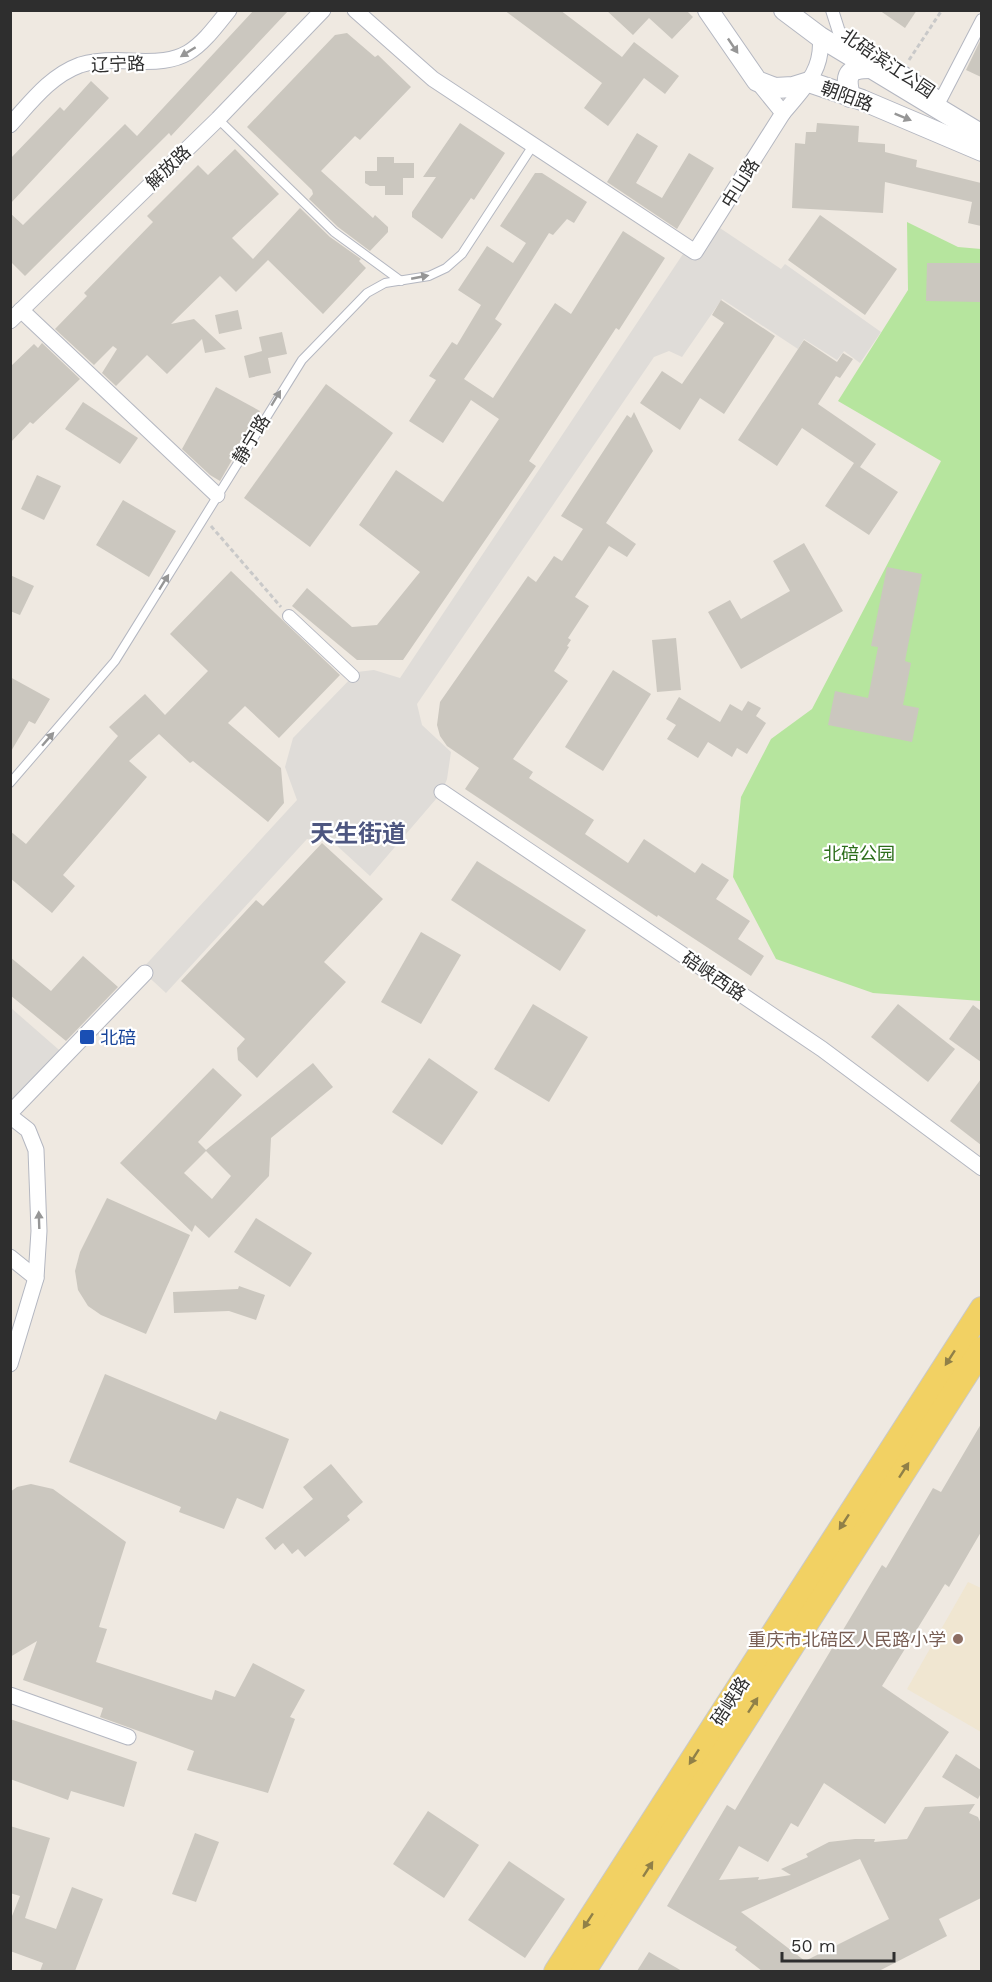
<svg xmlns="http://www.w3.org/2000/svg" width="992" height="1982" font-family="'Work Sans','Noto Sans SC',sans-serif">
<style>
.education{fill:#f0e6d1}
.green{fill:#b6e59e}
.plaza{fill:#dfdcd8}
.building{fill:#cbc7bf;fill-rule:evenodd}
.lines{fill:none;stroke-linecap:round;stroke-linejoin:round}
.service-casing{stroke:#b4b7c1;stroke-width:10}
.pedestrian-casing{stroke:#b4b7c1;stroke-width:14}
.minor-casing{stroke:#b4b7c1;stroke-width:17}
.tertiary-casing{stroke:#b4b7c1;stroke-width:22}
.primary-casing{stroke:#c9c9c9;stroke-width:26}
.path{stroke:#c9c9c9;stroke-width:3;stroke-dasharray:4.5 3;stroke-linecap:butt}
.service{stroke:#fff;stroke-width:8}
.pedestrian{stroke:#fff;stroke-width:12}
.minor{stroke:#fff;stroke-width:15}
.tertiary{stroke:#fff;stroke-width:20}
.primary{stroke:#f2d163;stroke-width:24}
.oneway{fill:#969696}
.oneway2{fill:#908048}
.transit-dot{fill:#1a4fb4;stroke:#fff;stroke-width:2}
.education-dot{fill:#8d6e63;stroke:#fff;stroke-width:2}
.labels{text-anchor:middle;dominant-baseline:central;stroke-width:4.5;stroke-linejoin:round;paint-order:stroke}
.street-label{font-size:18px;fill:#2e2e2e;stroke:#fff}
.park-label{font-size:18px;fill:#2c6e1b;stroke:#fff}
.transit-label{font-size:18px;fill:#164399;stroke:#fff;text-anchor:start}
.education-label{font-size:18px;fill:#785e54;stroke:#fff;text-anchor:end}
.district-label{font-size:24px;font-weight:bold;fill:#4d5680;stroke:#fff}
</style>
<rect width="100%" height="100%" fill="#efe9e1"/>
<path class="education" d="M968,1582l13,6v144l-74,-43z"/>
<path class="green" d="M907,222l51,25 23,2v752l-108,-8 -97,-34 -43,-82 8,-80 30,-58 41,-30 129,-248 -103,-60 70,-111z"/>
<g class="plaza">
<path d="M714,224l67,45 4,-5 96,68 -21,31 -16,-12 -7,9 -33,-21 -6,10 -76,-50 -40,58 -13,-6 -15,6 -237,347 5,21 29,27 -4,27 -5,13 -72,84 -36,-33 -27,-4 -141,154 -25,-23 156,-170 -12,-33 8,-29 64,-66 17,-2 26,8 287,-430z"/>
<path d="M11,1008l55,48 -55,57z"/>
</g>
<g class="building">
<path d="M254,10h35l-118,126 -2,-3 -144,143 -15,-15v-48l13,12 102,-101 12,12z"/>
<path d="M504,10h56l62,47 12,-15 45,34 -14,18 -21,-16 -36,48 -24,-18 18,-25z"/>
<path d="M606,10h80l7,7 -21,22 -23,-21 -16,17z"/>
<path d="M879,10h38l-12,18z"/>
<path d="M347,33l28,24 3,-2 33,32 -51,53 -5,-4 -34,35 52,47 2,-3 13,12v5l-18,19 -32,-24 -29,-28 4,-5 -1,-4 -65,-63 88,-92z"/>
<path d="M981,39v38l-15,-7z"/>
<path d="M91,81l18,17 -99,106v-45l50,-52 4,4z"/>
<path d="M460,123l45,30 -31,47 -3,-2 -29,41 -30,-22v-5l24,-35h-13z"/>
<path d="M817,123l42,3 -1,16 27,2v8l32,8 -1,7 65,16v43l-13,-3 4,-21 -87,-20 -2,31 -91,-5 3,-65 10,1 1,-12h10z"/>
<path d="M637,133l21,13 -22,37 26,15 27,-45 25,15 -37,61 -70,-47z"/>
<path d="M235,149l44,45 -47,44 21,21 47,-51 30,29 31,22 -2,2 7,7 -43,46 -55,-54 -32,32 -16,-16 -49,48 23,-5 32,30 -21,4 -3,-14 -35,35 -20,-19 -31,31 -14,-13 15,-24 -4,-3 -19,19 -39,-36 32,-33 -3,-3 69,-71 -6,-6 51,-51 10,10z"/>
<path d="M377,157h17v6h20v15h-11v17h-18v-9h-15l-5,-3v-12h12z"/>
<path d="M535,173h7l45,29 -13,21 -7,-4 -14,16 -4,-2 -54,86 7,5 -38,55 29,19 62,-95 16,11 52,-83 42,27 -46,72 -3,-2 -87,133 7,5 -133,194h-46l-65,-54 15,-18 45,39 25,-2 43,-53 -61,-47 37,-55 47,32 56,-83 -28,-19 -28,43 -34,-22 27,-41 -7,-4 23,-34 5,3 24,-40 -23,-15 29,-44 26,17 13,-20 -26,-17z"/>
<path d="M820,215l77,54 -32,46 -77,-55z"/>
<path d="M927,263h54v39l-55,-1z"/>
<path d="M721,300l54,36 -51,78 -24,-16 -20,32 -40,-27 22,-32 20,13 42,-61 -12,-8z"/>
<path d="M238,310l4,19 -23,5 -4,-19z"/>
<path d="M282,332l5,22 -19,4 3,15 -22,5 -5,-22 18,-5 -3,-14z"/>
<path d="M804,340l33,22 6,-9 10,6 -13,19 -4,-2 -18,28 58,40 -16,23 38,25 -29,43 -44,-29 29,-43 -52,-35 -25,38 -39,-26z"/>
<path d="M42,343l38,36 -47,45 -3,-2 -20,21v-76l24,-23 4,4z"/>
<path d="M326,384l67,49 -83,114 -66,-49z"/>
<path d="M216,387l44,24 -40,70 -10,-6 -28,-26z"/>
<path d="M83,402l55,36 -18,26 -55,-35z"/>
<path d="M634,412l19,39 -47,72 30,21 -9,13 -18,-11 -34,51 14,9 -21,32 3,2 -4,6 2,1 -15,24 14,10 -55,78 20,13 -4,6 65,42 -9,14 43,29 16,-24 51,34 7,-10 27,17 -13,19 34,22 -12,18 26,17 -13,20 -93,-61 -1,2 -192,-128 14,-21 -32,-22 -7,-10 -3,-11 3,-23 88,-126 8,6 18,-26 8,5 21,-32 -22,-13 66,-101 4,3z"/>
<path d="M37,475l24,11 -17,34 -23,-11z"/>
<path d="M123,500l53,31 -27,46 -53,-32z"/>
<path d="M804,543l39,68 -102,58 -33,-57 22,-12 11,19 49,-28 -17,-30z"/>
<path d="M887,567l35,7 -17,87 6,2 -8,42 16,3 -7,34 -84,-17 7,-34 33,7 10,-51 -7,-1z"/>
<path d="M231,571l109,104 -61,63 -34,-32 -17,17 53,45 3,35 -16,19 -75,-61 -3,2 -31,-29 -30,27 18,16 -84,98 12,11 -23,27 -42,-35v-47l16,13 92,-108 -9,-9 36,-33 20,21 43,-44 -38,-37z"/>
<path d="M10,575l24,11 -14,29 -10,-4z"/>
<path d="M676,638l5,52 -24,2 -5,-52z"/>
<path d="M613,670l38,24 -48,77 -38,-24z"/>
<path d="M10,677l40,22 -15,25 -6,-3 -19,32z"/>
<path d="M679,697l41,25 10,-18 12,7 6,-10 13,7 -5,8 10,7 -19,31 -10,-6 -5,9 -24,-15 -10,16 -31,-19 9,-14 -10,-6z"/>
<path d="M322,843l61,56 -59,63 22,20 -89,96 -19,-18 -1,-12 8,-9 -64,-58 75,-81 7,6z"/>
<path d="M477,861l109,69 -26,41 -109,-71z"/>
<path d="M421,932l40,23 -40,69 -40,-22z"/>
<path d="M83,956l35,31 -52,54 -56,-46v-38l41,34z"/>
<path d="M533,1004l55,33 -39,65 -55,-33z"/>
<path d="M898,1004l57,45 -27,33 -57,-45z"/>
<path d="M973,1005l8,6v51l-32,-23z"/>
<path d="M429,1058l49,34 -36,53 -50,-33z"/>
<path d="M313,1063l20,24 -62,51 -2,38 -60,62 -14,-13 -3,7 -72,-69 93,-95 29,27 -44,47 8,8zM206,1151l25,25 -19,23 -28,-26z"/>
<path d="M981,1079v66l-31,-24z"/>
<path d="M107,1198l83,37 -44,99 -45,-19 -13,-9 -10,-16 -3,-19 5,-19z"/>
<path d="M256,1218l56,35 -22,34 -56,-35z"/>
<path d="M239,1286l26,9 -9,25 -27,-9 -55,2 -1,-21 65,-3z"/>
<path d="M105,1374l111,46 4,-9 69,28 -26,70 -26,-11 -13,31 -45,-17 2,-5 -112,-45z"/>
<path d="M981,1424v108l-32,55 -4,-3 -63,102 67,46 -64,92 -61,-41 -26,44 -7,-4 -23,39 -29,-16 -20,34 40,-3 -1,3 33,-5 -10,-6 27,-12 -2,-3 23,-12 26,-3h20l-1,3 33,-3 18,-32 50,-3 -6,9 9,4 3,7v74l-42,21 8,17 -68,35h-117l-27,-21 2,-3 -70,-41 60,-101 8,5 147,-245 4,3 47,-80 8,4zM860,1859l29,60 -84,42 -64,-49z"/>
<path d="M331,1464l32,38 -16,14 3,4 -45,37 -7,-8 -6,5 -9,-11 -8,7 -10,-12 48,-39 -10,-12z"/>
<path d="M31,1484l22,5 73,53 -27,85 8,2 -11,33 116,38 3,-10 20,7 18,-34 52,27 -15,27 5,2 -27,74 -81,-23 7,-19 -94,-34 3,-9 -80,-28 14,-39 -27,16v-165l7,-5z"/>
<path d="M10,1719l127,43 -13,45 -53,-16 -3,9 -58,-21z"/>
<path d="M956,1754l25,16v23l-3,6 -36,-22z"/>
<path d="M428,1811l51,34 -35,53 -51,-34z"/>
<path d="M10,1826l40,12 -25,80 31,11 16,-42 31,12 -28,72h-35l3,-8 -33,-12v-30l10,-25 -10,-3z"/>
<path d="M195,1833l24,9 -23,60 -24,-8z"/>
<path d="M509,1861l56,38 -40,59 -57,-38z"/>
<path d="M649,1952l33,19h-45z"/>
</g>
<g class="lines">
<g class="service-casing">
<g id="service">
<path d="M218,119l116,113 67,49"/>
<path d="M10,783l105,-122 187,-301 65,-67 18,-10 44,-7 17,-8 16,-14 70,-107"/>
</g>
</g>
<g class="pedestrian-casing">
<g id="pedestrian">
<path d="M832,10l7,22 63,39 39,28 41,-79"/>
<path d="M289,616l64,60"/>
</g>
</g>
<g class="minor-casing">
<g id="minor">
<path d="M355,10l78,69 262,173 88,-139"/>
<path d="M757,81l26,32c20,-24 41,-43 37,-76"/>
<path d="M10,125c21,-23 40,-49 70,-60 16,-5 33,-5 50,-4 56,3 65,-8 99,-51"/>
<path d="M21,310l196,185"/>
<path d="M10,321l208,-202 105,-109"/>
<path d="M442,792l380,257 160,119"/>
<path d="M10,1113l135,-140"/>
<path d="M10,1116l18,14 8,20 3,81 -3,47 -26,86"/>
<path d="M10,1257l26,21"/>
<path d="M10,1695l118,42"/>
</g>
</g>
<g class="tertiary-casing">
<g id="tertiary">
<path d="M708,10l49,71 18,7 18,-1 16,-5 53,18 120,51"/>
<path d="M784,10l36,27 162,98"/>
<path d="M850,97c-5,-22 -3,-29 20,-29"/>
</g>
</g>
<g class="primary-casing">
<g id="primary">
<path d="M556,1972l426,-663"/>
<path d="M583,1972l399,-623"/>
</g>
</g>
<g class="path">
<path d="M909,60l33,-50"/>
<path d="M211,526l70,81"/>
</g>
<use href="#service" class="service"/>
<use href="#pedestrian" class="pedestrian"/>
<use href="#minor" class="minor"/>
<use href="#tertiary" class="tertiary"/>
<use href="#primary" class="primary"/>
</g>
<defs><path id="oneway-solid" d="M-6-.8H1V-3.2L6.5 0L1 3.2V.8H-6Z" transform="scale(1.5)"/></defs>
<g class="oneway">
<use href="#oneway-solid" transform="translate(733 46) rotate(56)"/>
<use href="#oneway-solid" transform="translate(188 52) rotate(148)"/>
<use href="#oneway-solid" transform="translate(903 117) rotate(22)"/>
<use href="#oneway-solid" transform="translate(420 277) rotate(-11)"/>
<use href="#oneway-solid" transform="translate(276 398) rotate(-59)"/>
<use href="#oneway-solid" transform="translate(164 582) rotate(-58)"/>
<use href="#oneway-solid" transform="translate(48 739) rotate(-49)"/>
<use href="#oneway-solid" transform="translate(39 1220) rotate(-92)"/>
</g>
<g class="oneway2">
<use href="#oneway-solid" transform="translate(950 1358) rotate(123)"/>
<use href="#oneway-solid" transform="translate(904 1470) rotate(-57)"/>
<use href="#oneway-solid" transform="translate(844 1522) rotate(123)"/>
<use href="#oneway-solid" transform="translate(753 1705) rotate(-57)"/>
<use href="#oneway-solid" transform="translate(694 1757) rotate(123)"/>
<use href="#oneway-solid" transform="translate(648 1869) rotate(-57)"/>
<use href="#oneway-solid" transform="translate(588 1921) rotate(123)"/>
</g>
<rect class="transit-dot" x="79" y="1029" width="16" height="16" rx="3"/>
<circle class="education-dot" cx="958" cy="1639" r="6"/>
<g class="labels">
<g class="street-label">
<text transform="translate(888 63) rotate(34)">北碚滨江公园</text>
<text transform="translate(118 64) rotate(-2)">辽宁路</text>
<text transform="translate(847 96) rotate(20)">朝阳路</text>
<text transform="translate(168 167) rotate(-44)">解放路</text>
<text transform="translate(740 183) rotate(-58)">中山路</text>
<text transform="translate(251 439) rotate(-59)">静宁路</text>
<text transform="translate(714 976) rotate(34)">碚峡西路</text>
<text transform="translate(730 1701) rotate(-57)">碚峡路</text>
</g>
<g class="park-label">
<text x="859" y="853">北碚公园</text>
</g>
<g class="transit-label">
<text x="100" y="1037">北碚</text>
</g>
<g class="education-label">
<text x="946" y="1639">重庆市北碚区人民路小学</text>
</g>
<g class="district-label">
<text x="358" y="834">天生街道</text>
</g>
</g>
<rect width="992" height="1982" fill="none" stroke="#2e2e2e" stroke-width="24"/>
<path d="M782 1952v9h112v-9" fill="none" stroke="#2e2e2e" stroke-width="3"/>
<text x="791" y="1952" font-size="18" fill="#2e2e2e" stroke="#ffffff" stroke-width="4.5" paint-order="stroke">50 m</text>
</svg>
